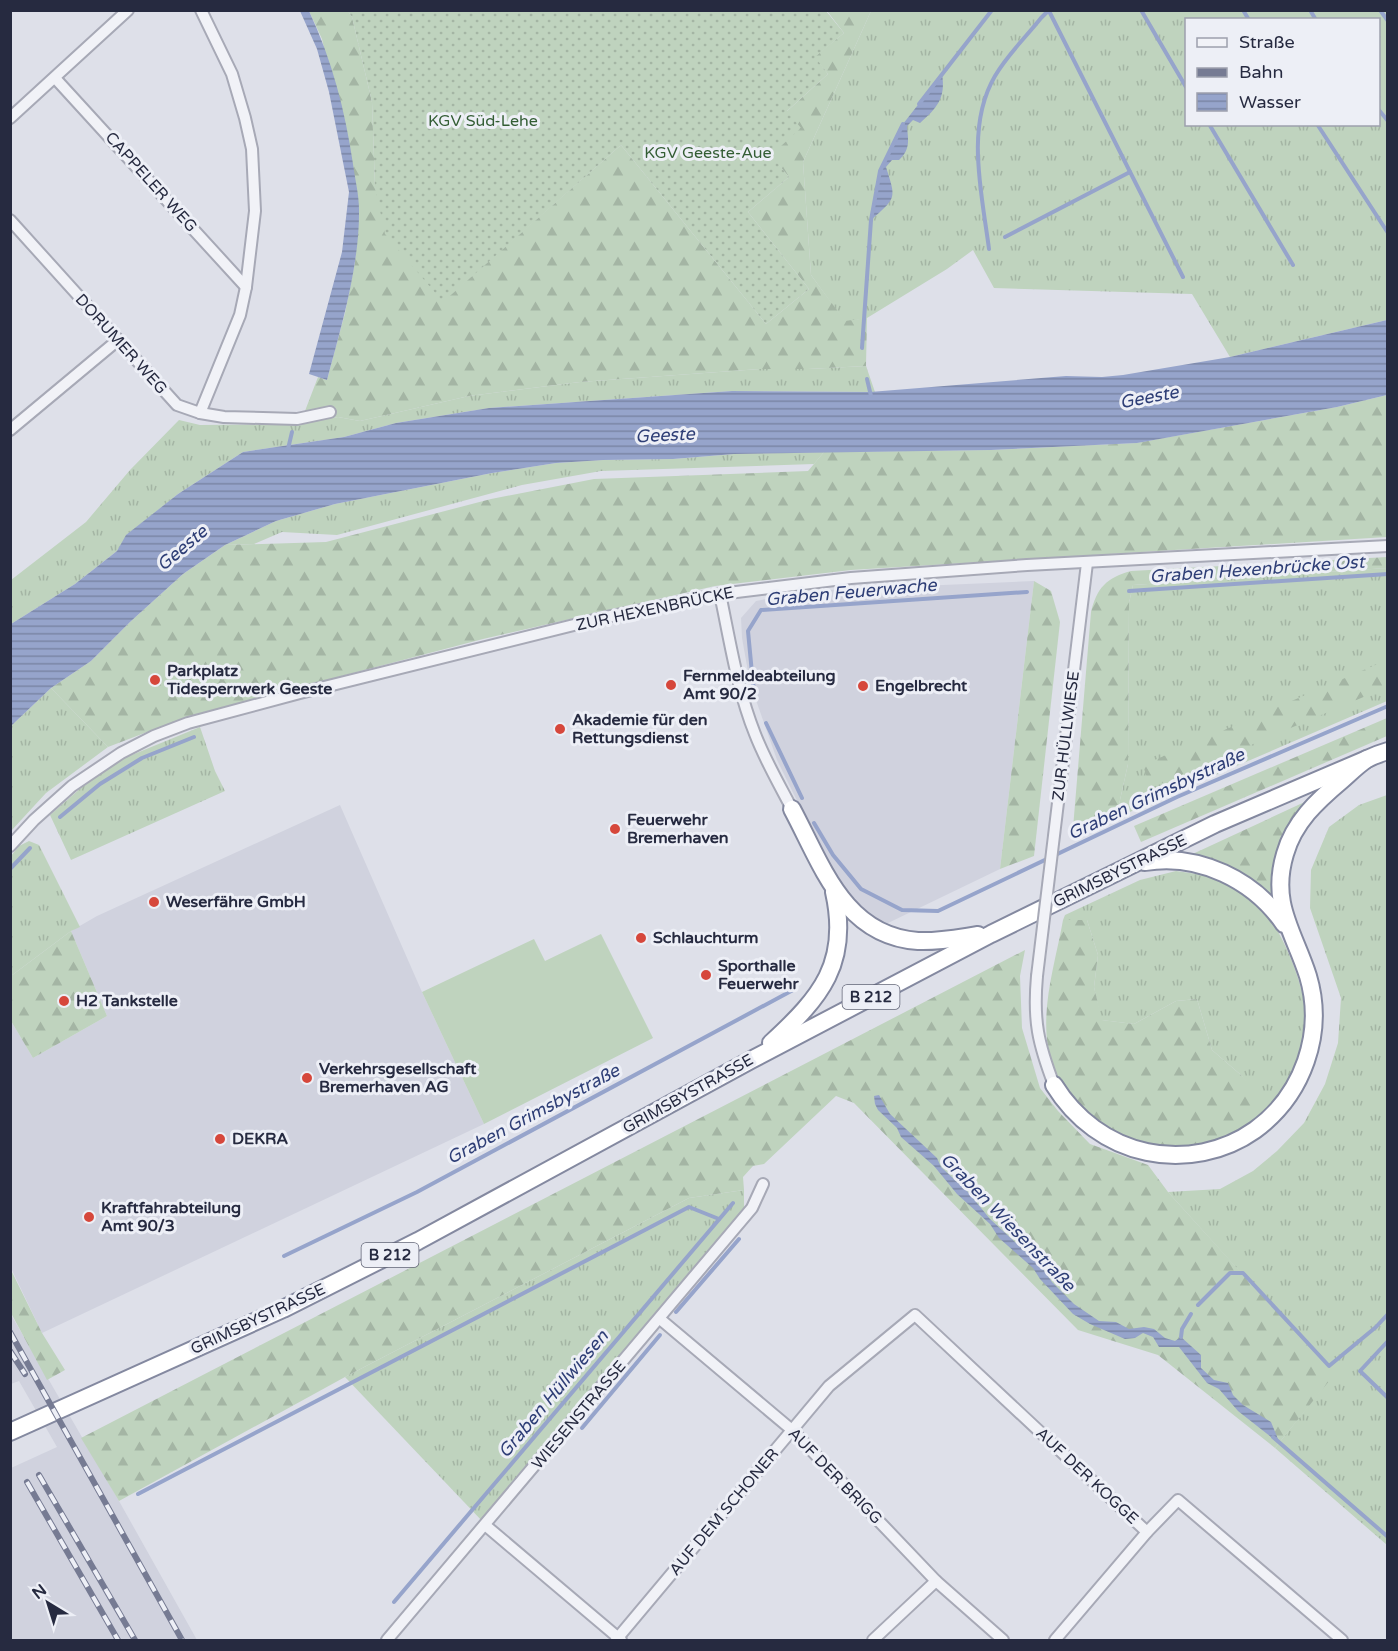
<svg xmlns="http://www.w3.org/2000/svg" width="1398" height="1651" font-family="'Varela Round',sans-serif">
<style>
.built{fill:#d0d2de}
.grass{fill:url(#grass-tufts);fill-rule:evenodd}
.forest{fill:url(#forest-firs)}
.garden{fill:url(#garden-dots)}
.pitch{fill:#bfd3be}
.water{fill:url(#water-rules)}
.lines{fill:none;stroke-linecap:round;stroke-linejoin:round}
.stream{stroke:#96a4cb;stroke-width:4}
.minor-casing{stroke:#a7a9b6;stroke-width:14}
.trunk-casing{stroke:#8489a0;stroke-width:20}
.minor{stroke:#f1f2f7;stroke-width:10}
.trunk{stroke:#fff;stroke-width:16}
.rail-casing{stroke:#767b93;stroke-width:6}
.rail{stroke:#edeff6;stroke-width:4;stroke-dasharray:11;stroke-linecap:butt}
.minor-bridge-casing{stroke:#a7a9b6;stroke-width:14;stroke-linecap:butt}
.minor-bridge{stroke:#f1f2f7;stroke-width:10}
.poi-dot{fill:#d6473b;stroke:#edeff6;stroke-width:2}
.labels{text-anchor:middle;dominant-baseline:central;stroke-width:6;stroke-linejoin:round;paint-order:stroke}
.shield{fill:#edeff6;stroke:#626577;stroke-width:1.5}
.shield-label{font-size:15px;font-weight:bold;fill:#262a40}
.park-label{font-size:16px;fill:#335d34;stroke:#edeff6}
.street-label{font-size:16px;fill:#262a40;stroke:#edeff6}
.poi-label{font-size:16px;font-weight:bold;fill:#262a40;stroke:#edeff6;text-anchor:start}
.water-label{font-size:18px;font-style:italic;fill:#2e3e76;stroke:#edeff6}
</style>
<defs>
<pattern id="grass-tufts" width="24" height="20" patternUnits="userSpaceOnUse" patternTransform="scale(1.5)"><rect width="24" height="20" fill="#bfd3be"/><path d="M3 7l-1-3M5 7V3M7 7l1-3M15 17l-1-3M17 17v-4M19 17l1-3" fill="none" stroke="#a4b5a4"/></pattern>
<pattern id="forest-firs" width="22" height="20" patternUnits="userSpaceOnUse" patternTransform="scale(1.5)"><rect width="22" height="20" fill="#bfd3be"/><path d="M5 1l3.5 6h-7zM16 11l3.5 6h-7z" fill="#a4b5a4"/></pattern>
<pattern id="garden-dots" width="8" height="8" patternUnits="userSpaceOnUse" patternTransform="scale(1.5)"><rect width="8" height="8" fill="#bfd3be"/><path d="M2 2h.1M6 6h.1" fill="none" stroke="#a4b5a4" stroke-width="1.8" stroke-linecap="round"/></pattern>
<pattern id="water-rules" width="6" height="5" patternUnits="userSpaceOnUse" patternTransform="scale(1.5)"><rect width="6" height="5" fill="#96a4cb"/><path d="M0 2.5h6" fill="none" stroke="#7a86a6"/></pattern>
</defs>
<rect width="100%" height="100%" fill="#dee0e9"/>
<g class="built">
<path d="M1034,581l-34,288 -114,55 -33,-20 -24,-38 -52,-106 -27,-77 -8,-45 -1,-20 15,-17 50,-10z"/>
<path d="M340,805l82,187 62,132 -442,209 -31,-65v-247l22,37 74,-42 -36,-85 26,-15z"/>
<path d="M10,1313l109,188 78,139h-186v-172l46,-21 -38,-66 -8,3z"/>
</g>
<g class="grass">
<path d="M871,11h516v309l-157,37 -38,-63 -198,-6 -21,-38 -26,19 -80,49 -22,4 -34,-47 -8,-113zM1186,20h192v104h-192z"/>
<path d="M866,366l9,26 -143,-1 -243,17 -93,15 -52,14 -101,15 -65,42 -51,41 -10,16 -42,33 -64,40v-44l75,-58 44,-52 49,-50 21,5 100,-1 38,-7 22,4 109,-25 111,-14 180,-13h48z"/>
<path d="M824,452l-10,12 -213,7 -79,14 -185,50 -55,-3 -28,12 -29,1 51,-24 59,-17 157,-31 64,-10 47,-3 70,-1 61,-5z"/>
<path d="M1387,568v133l-271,117 12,-54 1,-161 4,-18z"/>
<path d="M51,688l57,59 -62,46 -35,38v-105z"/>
<path d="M200,727l15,44 10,20 -154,69 -21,-45 32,-28 40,-28z"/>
<path d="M1387,795v750l-112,-97 58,-73 -165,-183 52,-3 33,-18 24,-20 27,-28 21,-39 13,-41 3,-45 -31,-90 1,-38 18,-43 30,-22z"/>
<path d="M29,841l10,4 41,82 -9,4 -60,45v-120l8,-10z"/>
<path d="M1176,871c24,3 45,6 66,18 36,21 74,114 63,155 -8,29 -20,43 -37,67l-27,-36 -29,-25 -15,-51 -21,2 -42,23 -33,-4 -7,-33 4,-32 -11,-35h-24l2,-5 75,-35z"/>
<path d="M744,1190v19l-261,313 -138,-145 344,-179z"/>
</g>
<g class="forest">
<path d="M309,11h39l4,6 20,85 3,85 68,114 178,-156 145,179 43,-35 -61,-77 41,-35 -19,-22 16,-43 42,-38 -14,-17 30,-24 -17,-22h44l-68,151 8,113 34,46 22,-3 -1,48 -58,3h-48l-180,13 -111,14 -109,25 -22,-4 -38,7 18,-47 9,3 18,-67 10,-51 4,-53 -37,-170z"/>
<path d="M1387,395v142l-536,33 -136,16 -232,53 -294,77 -81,31 -57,-59 40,-27 39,-39 53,-48 42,-29 101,-3 165,-43 103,-20 214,-8 16,-19 167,-2 145,-7 201,-36z"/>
<path d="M1387,557v11l-254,17 -4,18 -1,161 -12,54 -44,22 19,-228c6,-24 15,-34 40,-41z"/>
<path d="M1034,581l17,10 9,31 -26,234 -34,13z"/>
<path d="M1387,660v27l-237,101 -7,-23z"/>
<path d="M1387,718v18l-246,106 -7,-16z"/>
<path d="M1309,800c-29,32 -41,60 -33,104l-92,-46z"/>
<path d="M1063,920h24l11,35 -4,32 8,33 32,4 42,-23 21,-2 15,51 29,25 20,22 7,14c-74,67 -201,40 -220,-64 -7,-42 8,-87 15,-127z"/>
<path d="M71,931l36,85 -74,42 -22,-37v-45z"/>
<path d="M1025,950l-5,26 2,52 18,60 18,23 32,33 58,21 20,27 166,183 -59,73 -117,-93 -80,-25 -224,-227 -18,-7 -72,68 -11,2 -10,11 1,13 -55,8 -344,179 -226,124 -38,-63z"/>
<path d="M10,1268l32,65 23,37 -18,10 -36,-67z"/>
</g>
<path class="garden" d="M348,11h478l18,22 -29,24 13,17 -41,37 14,17 -30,27 18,22 -41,35 61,77 -43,35 -145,-179 -178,157 -58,-68 -10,-47 -3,-85 -20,-85z"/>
<path class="pitch" d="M601,934l52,104 -169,86 -62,-132 112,-53 11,22z"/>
<g class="water">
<path d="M300,11h9c23,49 36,99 44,153 2,15 6,31 6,45 1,55 -18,119 -32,171l-18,-6 33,-122 7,-60 -20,-100 -12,-43z"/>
<path d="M942,74c4,24 -5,34 -22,49l-7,-3 -6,6c1,14 4,23 -8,34h-7l-6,7c10,32 11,30 -15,53l9,-49 23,-47z"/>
<path d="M1387,320v75l-50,12 -200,36 -146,7 -257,4 -61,5 -70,1 -47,3 -64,10 -157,31 -59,17 -51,24 -42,29 -53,48 -39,39 -40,27 -40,38v-102l64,-40 42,-33 9,-16 52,-41 65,-42 101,-15 52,-14 93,-15 243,-17 138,1 196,-16 36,1 21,-2 107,-18z"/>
<path d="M879,1095l11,19 47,44 4,9 27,25 22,27 51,47 11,16 22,22 25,17 17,1 13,7 15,-2 10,2 11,9 10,3 6,-4 20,18v13l13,12 14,3 5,12 10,10 28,17 7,17 -2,2 -38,-30 -19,-22 -12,-6 -28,-36h-20l-6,-10 -10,-4 -8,5 -10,1 -35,-15 -17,-10 -33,-35 -7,-11 -34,-30 -9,-14 -33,-30 -23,-28 -33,-29 -4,-9 -19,-18 -3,-6 -1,-8z"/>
</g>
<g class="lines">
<g class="stream">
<path d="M1141,10l45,77"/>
<path d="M1243,10l6,10"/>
<path d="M1310,10l6,10"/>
<path d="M1380,10l8,11"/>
<path d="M1049,11l134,266"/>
<path d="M919,104l73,-94"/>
<path d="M1378,109l10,12"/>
<path d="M1209,124l84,141"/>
<path d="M1317,124l71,109"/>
<path d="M1005,237l125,-65"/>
<path d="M989,249c-7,-55 -24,-122 6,-173 12,-21 31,-39 46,-58l8,-8"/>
<path d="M862,348l9,-128 9,-49 23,-47"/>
<path d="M867,379l4,17"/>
<path d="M288,449l4,-17"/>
<path d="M1129,591l259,-17"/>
<path d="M756,693l-3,-9 -5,-53 13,-21 266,-18"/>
<path d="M766,723l36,75"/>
<path d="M60,817l40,-33 42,-26 52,-21"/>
<path d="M814,823l19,32 28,34 41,21 36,1 239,-114 211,-91"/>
<path d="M10,869l20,-21"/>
<path d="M284,1256l133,-64 376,-202"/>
<path d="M1198,1305l32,-32h13l86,93 47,-39 12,-13"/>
<path d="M676,1312l63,-73"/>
<path d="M1181,1337l1,-8 9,-15"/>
<path d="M1388,1341l-28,30 28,27"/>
<path d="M582,1428l78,-93"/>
<path d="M1273,1437l115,100"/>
<path d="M138,1494l551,-287 30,12"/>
<path d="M394,1602l339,-399"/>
</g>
<g class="minor-casing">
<g id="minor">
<path d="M55,78l191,209"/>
<path d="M10,118l118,-108"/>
<path d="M10,220l167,185 23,8 24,4 73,2 33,-7"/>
<path d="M200,413l40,-98 6,-28 9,-76 -3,-62 -7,-31 -13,-44 -31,-64"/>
<path d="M10,430l108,-90"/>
<path d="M720,594c10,47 17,95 35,140 10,26 24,50 37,75"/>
<path d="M1060,786l27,-223"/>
<path d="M10,846l24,-26 38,-34 49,-33 33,-17 34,-13 112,-30 306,-76 114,-23 131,-16 176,-13 361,-19"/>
<path d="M1037,976c-4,45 1,67 17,109"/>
<path d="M660,1319l132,111 144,151 67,59"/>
<path d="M485,1525l136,115"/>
<path d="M387,1640l365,-432 11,-24"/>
<path d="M616,1640l213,-254 86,-71 232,217 31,-32 164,140"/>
<path d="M873,1640l63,-59"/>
<path d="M1055,1640l92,-108"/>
</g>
</g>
<g class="trunk-casing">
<g id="trunk">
<path d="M792,809c30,56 52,127 126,132 20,1 40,-3 60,-6"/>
<path d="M1145,862c54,-9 109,18 139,62"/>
<path d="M771,1043c50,-46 79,-80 63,-151"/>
<path d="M1054,1085c21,34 54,59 93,67 37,8 77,0 108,-22 48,-35 70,-97 53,-154 -14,-44 -38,-72 -23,-122 9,-32 32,-53 57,-74 8,-7 16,-15 25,-21 6,-3 14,-6 21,-8"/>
<path d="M10,1432l273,-123 135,-68 333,-181 240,-126 224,-110 152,-65"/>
</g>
</g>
<use href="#minor" class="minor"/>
<use href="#trunk" class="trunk"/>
<g class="rail-casing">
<g id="rail">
<path d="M10,1332l172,308"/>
<path d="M10,1351l15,23"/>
<path d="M39,1475l96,165"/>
<path d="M27,1482l91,158"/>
</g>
</g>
<use href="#rail" class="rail"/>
<g class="minor-bridge-casing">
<path id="minor-bridge" d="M1037,976l23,-190"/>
</g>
<use href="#minor-bridge" class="minor-bridge"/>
</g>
<g class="poi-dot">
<circle cx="155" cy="680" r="6"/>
<circle cx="671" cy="685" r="6"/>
<circle cx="863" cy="686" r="6"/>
<circle cx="560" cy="729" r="6"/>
<circle cx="615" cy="829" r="6"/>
<circle cx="154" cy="902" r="6"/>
<circle cx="641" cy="938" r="6"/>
<circle cx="706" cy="975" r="6"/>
<circle cx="64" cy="1001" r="6"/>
<circle cx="307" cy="1078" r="6"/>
<circle cx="220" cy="1139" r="6"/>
<circle cx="89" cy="1217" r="6"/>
</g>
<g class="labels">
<g class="shield">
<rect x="842.5" y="985" width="57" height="24" rx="4.5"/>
<rect x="361.5" y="1243" width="57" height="24" rx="4.5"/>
</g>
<g class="shield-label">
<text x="871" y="997">B 212</text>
<text x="390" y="1255">B 212</text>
</g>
<g class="park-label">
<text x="483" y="121">KGV Süd-Lehe</text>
<text x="708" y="153">KGV Geeste-Aue</text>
</g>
<g class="street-label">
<text transform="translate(151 182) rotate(48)">CAPPELER WEG</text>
<text transform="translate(121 344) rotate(48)">DORUMER WEG</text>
<text transform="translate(655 609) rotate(-12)">ZUR HEXENBRÜCKE</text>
<text transform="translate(1066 736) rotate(-83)">ZUR HÜLLWIESE</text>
<text transform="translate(1120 871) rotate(-26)">GRIMSBYSTRASSE</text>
<text transform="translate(688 1094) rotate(-29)">GRIMSBYSTRASSE</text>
<text transform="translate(258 1319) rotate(-25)">GRIMSBYSTRASSE</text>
<text transform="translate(579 1415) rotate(-50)">WIESENSTRASSE</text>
<text transform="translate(835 1476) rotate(46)">AUF DER BRIGG</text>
<text transform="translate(1087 1476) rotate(43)">AUF DER KOGGE</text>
<text transform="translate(724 1512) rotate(-50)">AUF DEM SCHONER</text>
</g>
<g class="poi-label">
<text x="167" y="671">Parkplatz<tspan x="167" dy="18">Tidesperrwerk Geeste</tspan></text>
<text x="683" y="676">Fernmeldeabteilung<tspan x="683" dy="18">Amt 90/2</tspan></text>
<text x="875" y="686">Engelbrecht</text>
<text x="572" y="720">Akademie für den<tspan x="572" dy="18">Rettungsdienst</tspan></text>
<text x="627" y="820">Feuerwehr<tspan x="627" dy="18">Bremerhaven</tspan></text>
<text x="166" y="902">Weserfähre GmbH</text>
<text x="653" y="938">Schlauchturm</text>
<text x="718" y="966">Sporthalle<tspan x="718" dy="18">Feuerwehr</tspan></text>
<text x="76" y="1001">H2 Tankstelle</text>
<text x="319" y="1069">Verkehrsgesellschaft<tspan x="319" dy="18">Bremerhaven AG</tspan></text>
<text x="232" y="1139">DEKRA</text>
<text x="101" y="1208">Kraftfahrabteilung<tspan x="101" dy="18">Amt 90/3</tspan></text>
</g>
<g class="water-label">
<text transform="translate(1149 397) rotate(-11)">Geeste</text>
<text transform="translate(665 435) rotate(-3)">Geeste</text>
<text transform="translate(182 548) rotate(-40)">Geeste</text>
<text transform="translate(1257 569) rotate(-4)">Graben Hexenbrücke Ost</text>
<text transform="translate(851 592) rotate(-5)">Graben Feuerwache</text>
<text transform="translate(1156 794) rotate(-25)">Graben Grimsbystraße</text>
<text transform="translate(533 1114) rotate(-28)">Graben Grimsbystraße</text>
<text transform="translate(1008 1222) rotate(46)">Graben Wiesenstraße</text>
<text transform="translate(553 1394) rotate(-50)">Graben Hüllwiesen</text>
</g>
</g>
<rect width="1398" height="1651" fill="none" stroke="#262a40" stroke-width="24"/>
<rect x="1185" y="18" width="195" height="108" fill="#edeff6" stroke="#9da0ad" stroke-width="1.5"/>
<rect x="1197" y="38" width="30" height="9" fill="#f1f2f7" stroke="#9da0ad" stroke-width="1.5"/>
<text x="1239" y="48" font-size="18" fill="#262a40">Straße</text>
<rect x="1197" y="68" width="30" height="9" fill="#767b93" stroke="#9da0ad" stroke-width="1.5"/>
<text x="1239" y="78" font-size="18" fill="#262a40">Bahn</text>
<rect x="1197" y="93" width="30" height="18" fill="url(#water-rules)" stroke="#9da0ad" stroke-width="1.5"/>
<text x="1239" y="108" font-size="18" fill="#262a40">Wasser</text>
<g transform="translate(48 1603) rotate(322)" stroke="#edeff6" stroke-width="4.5" paint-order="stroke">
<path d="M0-4.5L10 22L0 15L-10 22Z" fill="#262a40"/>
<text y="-9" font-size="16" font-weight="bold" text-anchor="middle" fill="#262a40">N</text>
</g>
</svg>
